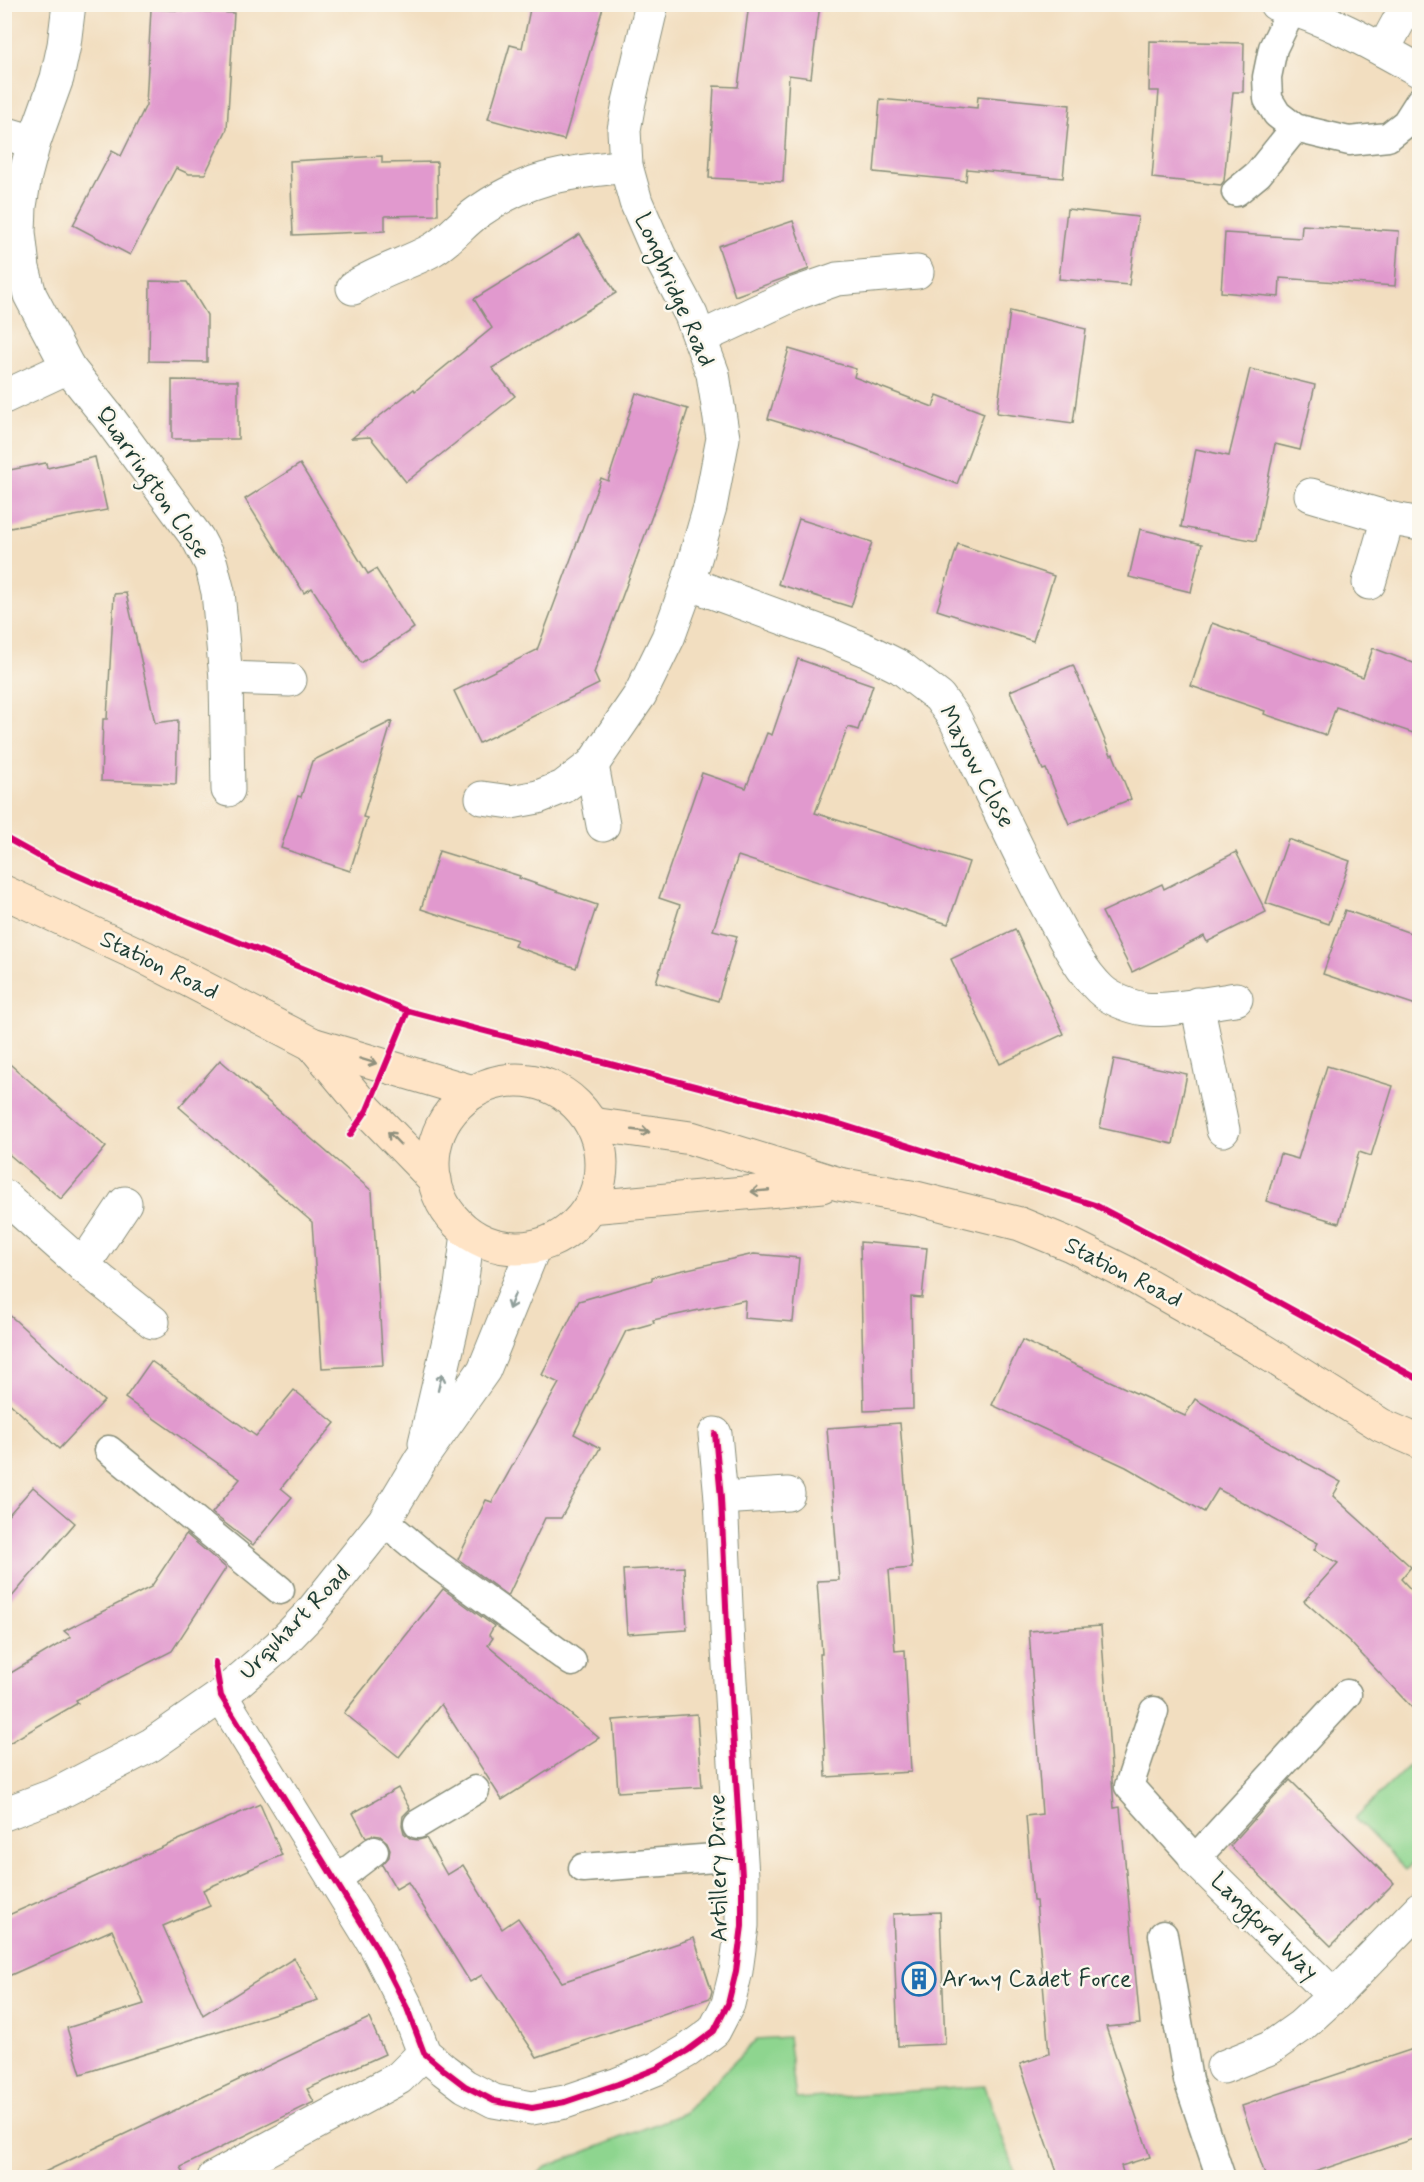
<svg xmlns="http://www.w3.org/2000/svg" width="1424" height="2182" font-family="Mynerve,sans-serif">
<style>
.green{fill:#8ed58f;stroke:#568962;stroke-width:1.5}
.building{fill:#e199ce}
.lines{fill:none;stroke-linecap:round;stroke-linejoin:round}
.lane-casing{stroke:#888e7a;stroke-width:31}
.street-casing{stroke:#888e7a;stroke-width:35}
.secondary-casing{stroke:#888e7a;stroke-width:35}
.lane{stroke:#fff;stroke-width:28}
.street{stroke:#fff;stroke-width:33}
.secondary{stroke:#ffe4c6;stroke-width:33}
.cycleway-casing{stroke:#fbf7ec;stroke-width:10}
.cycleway{stroke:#d6006c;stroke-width:6}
.oneway{stroke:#8f907d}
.oneway2{stroke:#8f9e9a}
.labels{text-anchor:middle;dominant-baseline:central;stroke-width:5;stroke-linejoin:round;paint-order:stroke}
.street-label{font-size:24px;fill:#1f3d34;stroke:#fbf7ec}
.poi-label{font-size:24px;fill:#1f3d34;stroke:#fbf7ec;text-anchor:start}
</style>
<rect width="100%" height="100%" fill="#fbf7ec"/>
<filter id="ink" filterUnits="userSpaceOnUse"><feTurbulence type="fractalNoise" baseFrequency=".0167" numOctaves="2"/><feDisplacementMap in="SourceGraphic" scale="12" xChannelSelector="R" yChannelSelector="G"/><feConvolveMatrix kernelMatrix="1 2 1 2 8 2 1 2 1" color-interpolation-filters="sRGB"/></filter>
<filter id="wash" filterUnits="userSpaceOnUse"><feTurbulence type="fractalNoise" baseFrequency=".008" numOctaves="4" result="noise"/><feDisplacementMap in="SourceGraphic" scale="24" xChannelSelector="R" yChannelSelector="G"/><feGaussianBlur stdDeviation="1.35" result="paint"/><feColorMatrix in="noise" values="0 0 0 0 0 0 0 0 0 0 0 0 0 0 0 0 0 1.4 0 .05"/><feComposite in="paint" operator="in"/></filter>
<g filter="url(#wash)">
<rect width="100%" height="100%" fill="#f2dec0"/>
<g class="green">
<path d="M1419,1756v101l-13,13 -51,-52z"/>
<path d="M788,2037l8,62 189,-13 31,91h-482l12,-10 138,-54 73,-74z"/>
</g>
<g id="blocks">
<g class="building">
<path d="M531,4h73l-40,136 -76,-21 22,-74 12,3z"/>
<path d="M749,4h71l-9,74 -22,-3 -6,107 -74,-4 5,-92 24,1z"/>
<path d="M151,9l83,4 -7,116 -22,45h-16l-13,-6 -46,87 -57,-30 39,-74 9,5 25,-51z"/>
<path d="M1150,41l94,2 -1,49h-10l-9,89 -3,4 -69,-7 7,-87h-10z"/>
<path d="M978,96l92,9 -7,73 -96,-9 -1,12 -92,-9 6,-73 97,9z"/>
<path d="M382,156v7l55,-1 1,53 -53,1v15l-92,4 -3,-74z"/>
<path d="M1067,209l71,8 -9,68 -70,-6z"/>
<path d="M793,221l16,48 -74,27 -17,-50z"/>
<path d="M1302,225l97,6 -4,55 -115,-8 -1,19 -58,-5 4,-59 76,5z"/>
<path d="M580,234l36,59 -124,75 23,28 -109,86 -36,-45 -18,1 62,-49 1,2 77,-63 -18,-29z"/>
<path d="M150,281l37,1 20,33v47l-58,-1z"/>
<path d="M1010,311l76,18 -13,94 -76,-10z"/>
<path d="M789,349l67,20 -2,8 79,30 4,-12 47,18 -27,71 -103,-39 -86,-26z"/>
<path d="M1250,369l65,16 -15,65 -25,-6 -19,97 -75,-14 15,-78 33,7z"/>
<path d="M172,380l66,1v58h-66z"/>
<path d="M636,393l52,16 -25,77 -69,187 5,11 -120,59 -25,-52 83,-41 64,-172 7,3z"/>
<path d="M95,457l12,53 -103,19v-58l42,-8 1,5z"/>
<path d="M300,464l68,110 8,-5 38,59 -53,35 -49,-75 -8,5 -59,-94z"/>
<path d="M799,519l73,23 -21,65 -73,-23z"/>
<path d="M1140,529l62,15 -11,48 -62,-15z"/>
<path d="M958,544l96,32 -21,65 -96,-31z"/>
<path d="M126,593l29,130 23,-3 -2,64 -75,-3 2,-62h4l7,-125z"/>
<path d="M1212,623l151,54 10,-29 46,17v70l-83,-28 -10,28 -62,-21 1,-3 -74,-25z"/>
<path d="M798,659l75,26 -15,45 -10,-3 -33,86 154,49 -21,62 -210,-68 -25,74 24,6 -19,65 -62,-19 24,-77 -21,-7 43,-125 44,15 21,-55 5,2z"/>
<path d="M1073,665l38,90 2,-1 18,45 -62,25 -23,-55 -3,1 -33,-79z"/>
<path d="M392,721l-29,96 4,1 -17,53 -69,-23 17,-52 3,1 11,-36z"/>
<path d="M1288,839l62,22 -21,63 -63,-21z"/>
<path d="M439,851l81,25 -1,2 78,27 -21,63 -62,-22 3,-6 -96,-31z"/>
<path d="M1236,852l30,60 -59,30 -3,-6 -72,36 -30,-60 60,-28 2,5z"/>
<path d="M1345,910l74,26v70l-96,-32z"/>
<path d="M1015,929l49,105 -64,30 -49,-105z"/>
<path d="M4,1059l102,88 -45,52 -57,-49z"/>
<path d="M1114,1059l73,15 -14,70 -73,-16z"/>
<path d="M220,1060l152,131 11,174 -61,3 -10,-146 -133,-115z"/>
<path d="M1327,1066l66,20 -22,70 -12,-4 -20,71 -73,-22 14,-47 18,5z"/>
<path d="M860,1242l67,6 -5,50 -11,-1 2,112 -49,2z"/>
<path d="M754,1254l45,4 -6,64 -49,-4 1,-18 -92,20 1,3 -28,8 -52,103 26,14 -39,70h-16l-37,78 -50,-37 28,-59 6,2 67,-119 -17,-8 37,-74 73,-21v-3z"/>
<path d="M4,1310l100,91 -45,48 -55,-51z"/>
<path d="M1022,1340l163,76 10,-17 73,43 73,40 -8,14 78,71 -10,12 18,19v117l-70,-74 -45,-40 34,-38 -24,-13 4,-7 -100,-54 -14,23 -78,-45 -134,-62z"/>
<path d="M151,1361l105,75 38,-46 41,33 -54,65 11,9 -39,48 -41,-32 28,-34 -115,-81z"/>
<path d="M900,1423l12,145 -23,2 6,81 10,-1 6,122 -85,5 -6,-123h2l-5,-73 22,-1 -12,-152z"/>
<path d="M33,1487l42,36 -71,83v-86z"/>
<path d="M186,1534l40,34 -54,83 -96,49 2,3 -74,43v-69l67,-40 -7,-6 87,-44z"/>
<path d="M684,1567l3,63 -60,4 -4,-64z"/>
<path d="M443,1589l51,37 -5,9 4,3 -5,7 111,93 -97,62 -61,-96 -42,53 -55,-44z"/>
<path d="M1101,1626l13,182 6,-1 20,217 -34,3 44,130 -29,9 4,12h-66l-39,-114 29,-10 -13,-153h-3l-7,-85 16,-2 -13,-183z"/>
<path d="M697,1714l5,73 -84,5 -5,-72z"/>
<path d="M1290,1780l104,103 -63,63 -101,-100z"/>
<path d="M398,1788l12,21 -7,7 -1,9 2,8 7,6 7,1 8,-2 21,37 16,-10 39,64 16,-11 44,64 132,-44 18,53 -2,7 -173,59 -55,-82 -12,7 -62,-100 -12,7 -14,-24 7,-8 1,-8 -3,-7 -7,-6 -8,-1 -6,2 -13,-24z"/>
<path d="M260,1804l22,51 -79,35 7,16 -47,20 40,89 91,-57 24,42 -237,74 -14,-46 77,-24 -32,-74 -108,48v-61z"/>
<path d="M940,1912l5,132 -47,2 -5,-132z"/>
<path d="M369,2018l16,36 -78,35 7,13 -133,65 5,11h-154z"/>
<path d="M1419,2047v90l-122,41h-31l-24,-72z"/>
</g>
</g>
</g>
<g filter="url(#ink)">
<use href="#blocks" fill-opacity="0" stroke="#888e7a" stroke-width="1.5"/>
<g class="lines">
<g class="lane-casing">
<g id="lane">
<path d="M1292,9l-19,39 -6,29 1,22 9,15 18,14 54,13 39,-4 18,-14 14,-22"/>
<path d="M1236,192l22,-18 37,-46"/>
<path d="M109,1450l171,140"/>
<path d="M384,1521l44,37 144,104"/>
<path d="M1154,1711l-25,75 66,73 152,-165"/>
<path d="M418,1824l57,-34"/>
<path d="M583,1868l158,-12"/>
<path d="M336,1880l38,-29"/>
<path d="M1163,1935l25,145 33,98"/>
</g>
</g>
<g class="street-casing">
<g id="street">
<path d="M69,4l-5,41 -7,33 -23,64 -9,34 -5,30 -1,26 4,36 7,27 38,72 40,50 90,122 13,25 7,28 8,86 2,112"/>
<path d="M1276,4c51,14 98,41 144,67"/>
<path d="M1383,50l25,-46"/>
<path d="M4,133l30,9"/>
<path d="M353,288c25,-17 54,-24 79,-38 18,-10 30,-27 46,-38 51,-36 88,-39 148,-46"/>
<path d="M700,338l97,-45 40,-14 80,-7"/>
<path d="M4,397l64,-30"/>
<path d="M1311,495l77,23 32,6"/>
<path d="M688,583l144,53 36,15 32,16 39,30 16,22c32,64 61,130 95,193 15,27 28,55 50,77 10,10 31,18 45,20 22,3 67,-7 91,-10"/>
<path d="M1369,583l19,-65"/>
<path d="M226,678l64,2"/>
<path d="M592,765l11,60"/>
<path d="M482,798l29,4 27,-5 25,-10 29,-22 48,-70 28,-57 20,-55 22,-76 13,-69 -10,-64 -22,-59 -32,-60 -23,-53 -10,-36 -2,-36 5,-28 23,-98"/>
<path d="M1197,1004l26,126"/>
<path d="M4,1196l79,70 70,56"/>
<path d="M83,1266l42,-63"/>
<path d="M425,1443l35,-150 8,-59"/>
<path d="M721,1498l67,-4"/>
<path d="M221,1696l154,249 32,63 17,45 20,17 21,16 29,15 38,7 33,-6 53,-18 40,-16 29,-17 27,-20 14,-27 8,-33 6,-45v-50l-14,-227 -7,-151 -6,-64"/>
<path d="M4,1814l53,-20 94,-49 70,-49 58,-50 30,-31 75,-94 37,-62 63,-89 50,-123"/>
<path d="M1195,1859l139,137 86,-88"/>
<path d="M1223,2067l47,-19 31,-22 33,-30"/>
<path d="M214,2178l185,-100 25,-25"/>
</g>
</g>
<g class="secondary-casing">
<g id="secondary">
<path d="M4,892l140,65 168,87 161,48"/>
<path d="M312,1044l55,66 68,70"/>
<circle cx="517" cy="1164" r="84"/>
<path d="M592,1124l99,14 148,46 77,14 104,26 51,21 56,28 132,75 122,77 39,17"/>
<path d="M590,1207l232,-21"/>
</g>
</g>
<use href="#lane" class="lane"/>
<use href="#street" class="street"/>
<use href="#secondary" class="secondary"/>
<g class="cycleway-casing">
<g id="cycleway">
<path d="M4,837l54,30 48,21 302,123 432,113 255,81 134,70 191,105"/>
<path d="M350,1135l17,-25 41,-99"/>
<path d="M215,1662l6,34 154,249 32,63 17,45 20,17 21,16 29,15 38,7 33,-6 53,-18 40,-16 29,-17 27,-20 14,-27 8,-33 6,-45v-50l-14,-227 -7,-151 -6,-64"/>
</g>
</g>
<use href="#cycleway" class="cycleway"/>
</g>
<defs><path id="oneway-shaft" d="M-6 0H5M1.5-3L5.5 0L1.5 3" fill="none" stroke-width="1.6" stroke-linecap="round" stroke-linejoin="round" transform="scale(1.5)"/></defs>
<g class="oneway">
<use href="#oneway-shaft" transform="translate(368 1061) rotate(17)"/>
<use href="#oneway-shaft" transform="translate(641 1131) rotate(8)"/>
<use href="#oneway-shaft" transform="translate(394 1138) rotate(-134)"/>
<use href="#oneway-shaft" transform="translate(760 1191) rotate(175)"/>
</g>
<g class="oneway2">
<use href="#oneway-shaft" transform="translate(512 1301) rotate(112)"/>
<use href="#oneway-shaft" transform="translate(440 1382) rotate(-77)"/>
</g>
</g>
<defs>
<g id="building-ring" transform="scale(1.725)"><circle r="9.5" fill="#fbf7ec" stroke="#1f6fb2" stroke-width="1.5"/><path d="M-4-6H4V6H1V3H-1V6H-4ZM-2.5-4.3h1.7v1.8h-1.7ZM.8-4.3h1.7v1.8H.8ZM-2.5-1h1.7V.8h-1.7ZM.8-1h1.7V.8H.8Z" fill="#1f6fb2"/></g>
</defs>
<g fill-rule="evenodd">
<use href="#building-ring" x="919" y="1979"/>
</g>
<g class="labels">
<g class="street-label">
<text transform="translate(674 290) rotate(66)">Longbridge Road</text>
<text transform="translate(152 483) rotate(55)">Quarrington Close</text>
<text transform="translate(976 767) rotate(62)">Mayow Close</text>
<text transform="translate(159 966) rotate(26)">Station Road</text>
<text transform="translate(1123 1273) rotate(27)">Station Road</text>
<text transform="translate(295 1623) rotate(-46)">Urquhart Road</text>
<text transform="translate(719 1868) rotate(-91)">Artillery Drive</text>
<text transform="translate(1264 1927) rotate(45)">Langford Way</text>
</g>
<g class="poi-label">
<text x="942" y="1979">Army Cadet Force</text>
</g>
</g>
<rect width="1424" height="2182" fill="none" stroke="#fbf7ec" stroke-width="24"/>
</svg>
